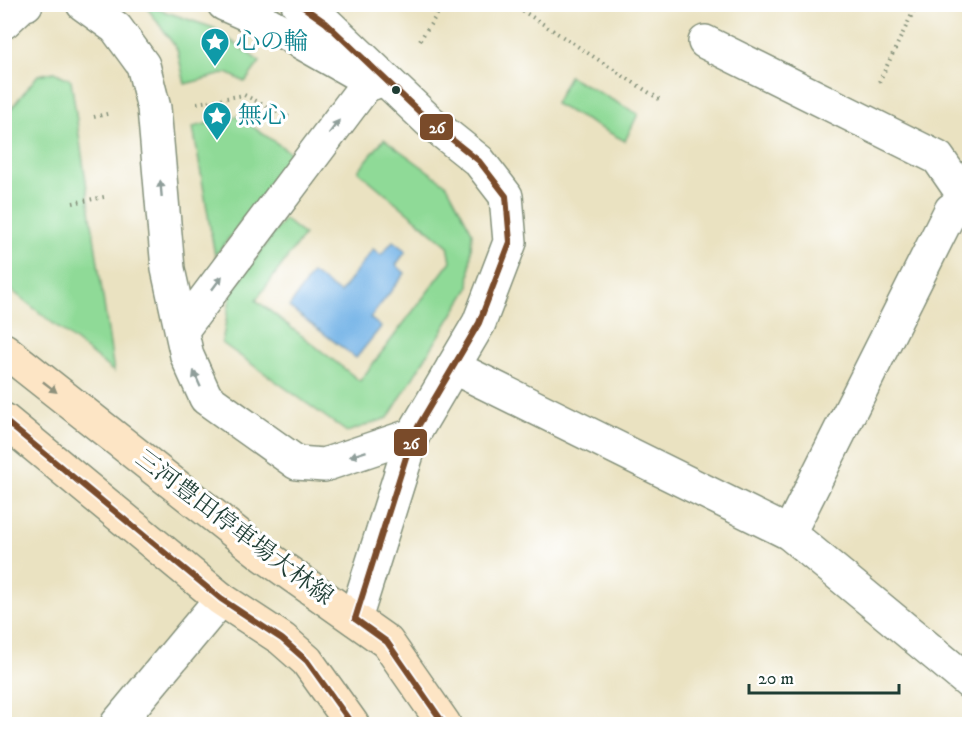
<svg xmlns="http://www.w3.org/2000/svg" width="974" height="729" font-family="'IM FELL DW Pica','Noto Serif JP',serif">
<style>
.green{fill:#8fda97;stroke:#578c66;stroke-width:1.5}
.water{fill:#73b3e7;stroke:#49788e;stroke-width:1.5}
.lines{fill:none;stroke-linecap:round;stroke-linejoin:round}
.street-casing{stroke:#84907a;stroke-width:36}
.secondary-casing{stroke:#84907a;stroke-width:36}
.path{stroke:#84907a;stroke-width:4;stroke-dasharray:1.5 4.5;stroke-linecap:butt}
.street{stroke:#fff;stroke-width:33}
.secondary{stroke:#fde5c5;stroke-width:33}
.bus-1-casing{stroke:#fff;stroke-width:10}
.bus-1{stroke:#7a4b2a;stroke-width:6}
.oneway{fill:#8f9e9a}
.oneway2{fill:#8e917c}
.bus-dot{fill:#1f3d34;stroke:#fff;stroke-width:2}
.labels{text-anchor:middle;dominant-baseline:central;stroke-width:6;stroke-linejoin:round;paint-order:stroke}
.culture-label{font-size:24px;fill:#0d838f;stroke:#fff;text-anchor:start}
.street-label{font-size:24px;fill:#1f3d34;stroke:#fff}
.line-badge{stroke:#fff;stroke-width:2}
.badge-label{font-size:16px;text-anchor:middle;font-weight:bold;fill:#fff}
</style>
<rect width="100%" height="100%" fill="#fff"/>
<filter id="ink" filterUnits="userSpaceOnUse"><feTurbulence type="fractalNoise" baseFrequency=".0167" numOctaves="2"/><feDisplacementMap in="SourceGraphic" scale="12" xChannelSelector="R" yChannelSelector="G"/><feConvolveMatrix kernelMatrix="1 2 1 2 8 2 1 2 1" color-interpolation-filters="sRGB"/></filter>
<filter id="wash" filterUnits="userSpaceOnUse"><feTurbulence type="fractalNoise" baseFrequency=".008" numOctaves="4" result="noise"/><feDisplacementMap in="SourceGraphic" scale="24" xChannelSelector="R" yChannelSelector="G"/><feGaussianBlur stdDeviation="1.35" result="paint"/><feColorMatrix in="noise" values="0 0 0 0 0 0 0 0 0 0 0 0 0 0 0 0 0 1.4 0 .05"/><feComposite in="paint" operator="in"/></filter>
<g filter="url(#wash)">
<rect width="100%" height="100%" fill="#eae2c1"/>
<g class="green">
<path d="M145,5l69,23 46,34 -15,20 -18,-9 -42,11 -8,-35z"/>
<path d="M54,72l17,8 43,292 -109,-87v-169l33,-41z"/>
<path d="M569,76l69,38 -13,27 -70,-37z"/>
<path d="M237,116l57,39 -79,101 -22,-129z"/>
<path d="M384,139l63,46 25,47 -3,56 -81,130 -41,14 -125,-89 9,-50 53,-74 20,16 -48,65 104,81 91,-120 -3,-15 -90,-75z"/>
</g>
<path class="water" d="M393,241l13,10 -10,14 9,8 -35,45 11,9 -25,31 -67,-51 23,-34 28,20 33,-44 8,6z"/>
</g>
<g filter="url(#ink)">
<g class="lines">
<g class="street-casing">
<g id="street">
<path d="M83,4l33,24 27,37 11,43 14,161 19,87 19,42 91,65 27,2 89,-30"/>
<path d="M224,4l45,20 104,59"/>
<path d="M298,4l28,19 103,98 50,40 27,35 4,46 -31,81 -66,112 -58,184"/>
<path d="M4,22l18,-17 4,-1"/>
<path d="M705,42l233,116 31,45"/>
<path d="M182,330l187,-249"/>
<path d="M453,367l336,166 181,150"/>
<path d="M789,533l162,-323 19,-7"/>
<path d="M117,724l104,-125"/>
</g>
</g>
<g class="secondary-casing">
<g id="secondary">
<path d="M4,350l261,206 122,86 57,82"/>
<path d="M4,420l217,179 61,40 25,22 45,63"/>
</g>
</g>
<g class="path">
<path d="M512,4l147,95"/>
<path d="M420,40l24,-36"/>
<path d="M879,82l38,-78"/>
<path d="M197,103l47,-8 45,22"/>
<path d="M94,117l17,-4"/>
<path d="M73,203l31,-6"/>
</g>
<use href="#street" class="street"/>
<use href="#secondary" class="secondary"/>
<g class="bus-1-casing">
<g id="bus-1">
<path d="M299,4l27,19 103,98 50,40 27,35 4,46 -31,81 -66,112 -58,184"/>
<path d="M4,420l217,179 61,40 25,22 45,63"/>
<path d="M355,619l32,23 57,82"/>
</g>
</g>
<use href="#bus-1" class="bus-1"/>
</g>
<defs><path id="oneway-solid" d="M-6-.8H1V-3.2L6.5 0L1 3.2V.8H-6Z" transform="scale(1.5)"/></defs>
<g class="oneway">
<use href="#oneway-solid" transform="translate(334 127) rotate(-53)"/>
<use href="#oneway-solid" transform="translate(161 189) rotate(-95)"/>
<use href="#oneway-solid" transform="translate(217 283) rotate(-53)"/>
<use href="#oneway-solid" transform="translate(197 379) rotate(-114)"/>
<use href="#oneway-solid" transform="translate(358 454) rotate(162)"/>
</g>
<use class="oneway2" href="#oneway-solid" transform="translate(50 387) rotate(38)"/>
</g>
<defs>
<g id="sight-pin" transform="scale(1.5)"><path d="M0 17L-7.5 6A9.5 9.5 0 1 1 7.5 6Z" fill="#0f9aa8" stroke="#fff"/><path d="M0-6L1.8-2.2L6-1.7L2.9 1.2L3.7 5.4L0 3.3L-3.7 5.4L-2.9 1.2L-6-1.7L-1.8-2.2Z" fill="#fff"/></g>
</defs>
<g fill-rule="evenodd">
<use href="#sight-pin" x="215" y="42"/>
<use href="#sight-pin" x="217" y="116"/>
</g>
<circle class="bus-dot" cx="396" cy="90" r="5"/>
<g class="labels">
<g class="culture-label">
<text x="236" y="42">心の輪</text>
<text x="238" y="116">無心</text>
</g>
<g class="street-label">
<text transform="translate(234 528) rotate(37)">三河豊田停車場大林線</text>
</g>
</g>
<g class="line-badge">
<rect x="419" y="113" width="35" height="28" rx="6" fill="#7a4b2a"/>
<rect x="393" y="428" width="35" height="29" rx="6" fill="#7a4b2a"/>
</g>
<g class="badge-label">
<text x="437" y="133">26</text>
<text x="411" y="449">26</text>
</g>
<rect width="974" height="729" fill="none" stroke="#fff" stroke-width="24"/>
<path d="M749 684v9h150v-9" fill="none" stroke="#1f3d34" stroke-width="3"/>
<text x="758" y="684" font-size="18" fill="#1f3d34" stroke="#ffffff" stroke-width="4.5" paint-order="stroke">20 m</text>
</svg>
